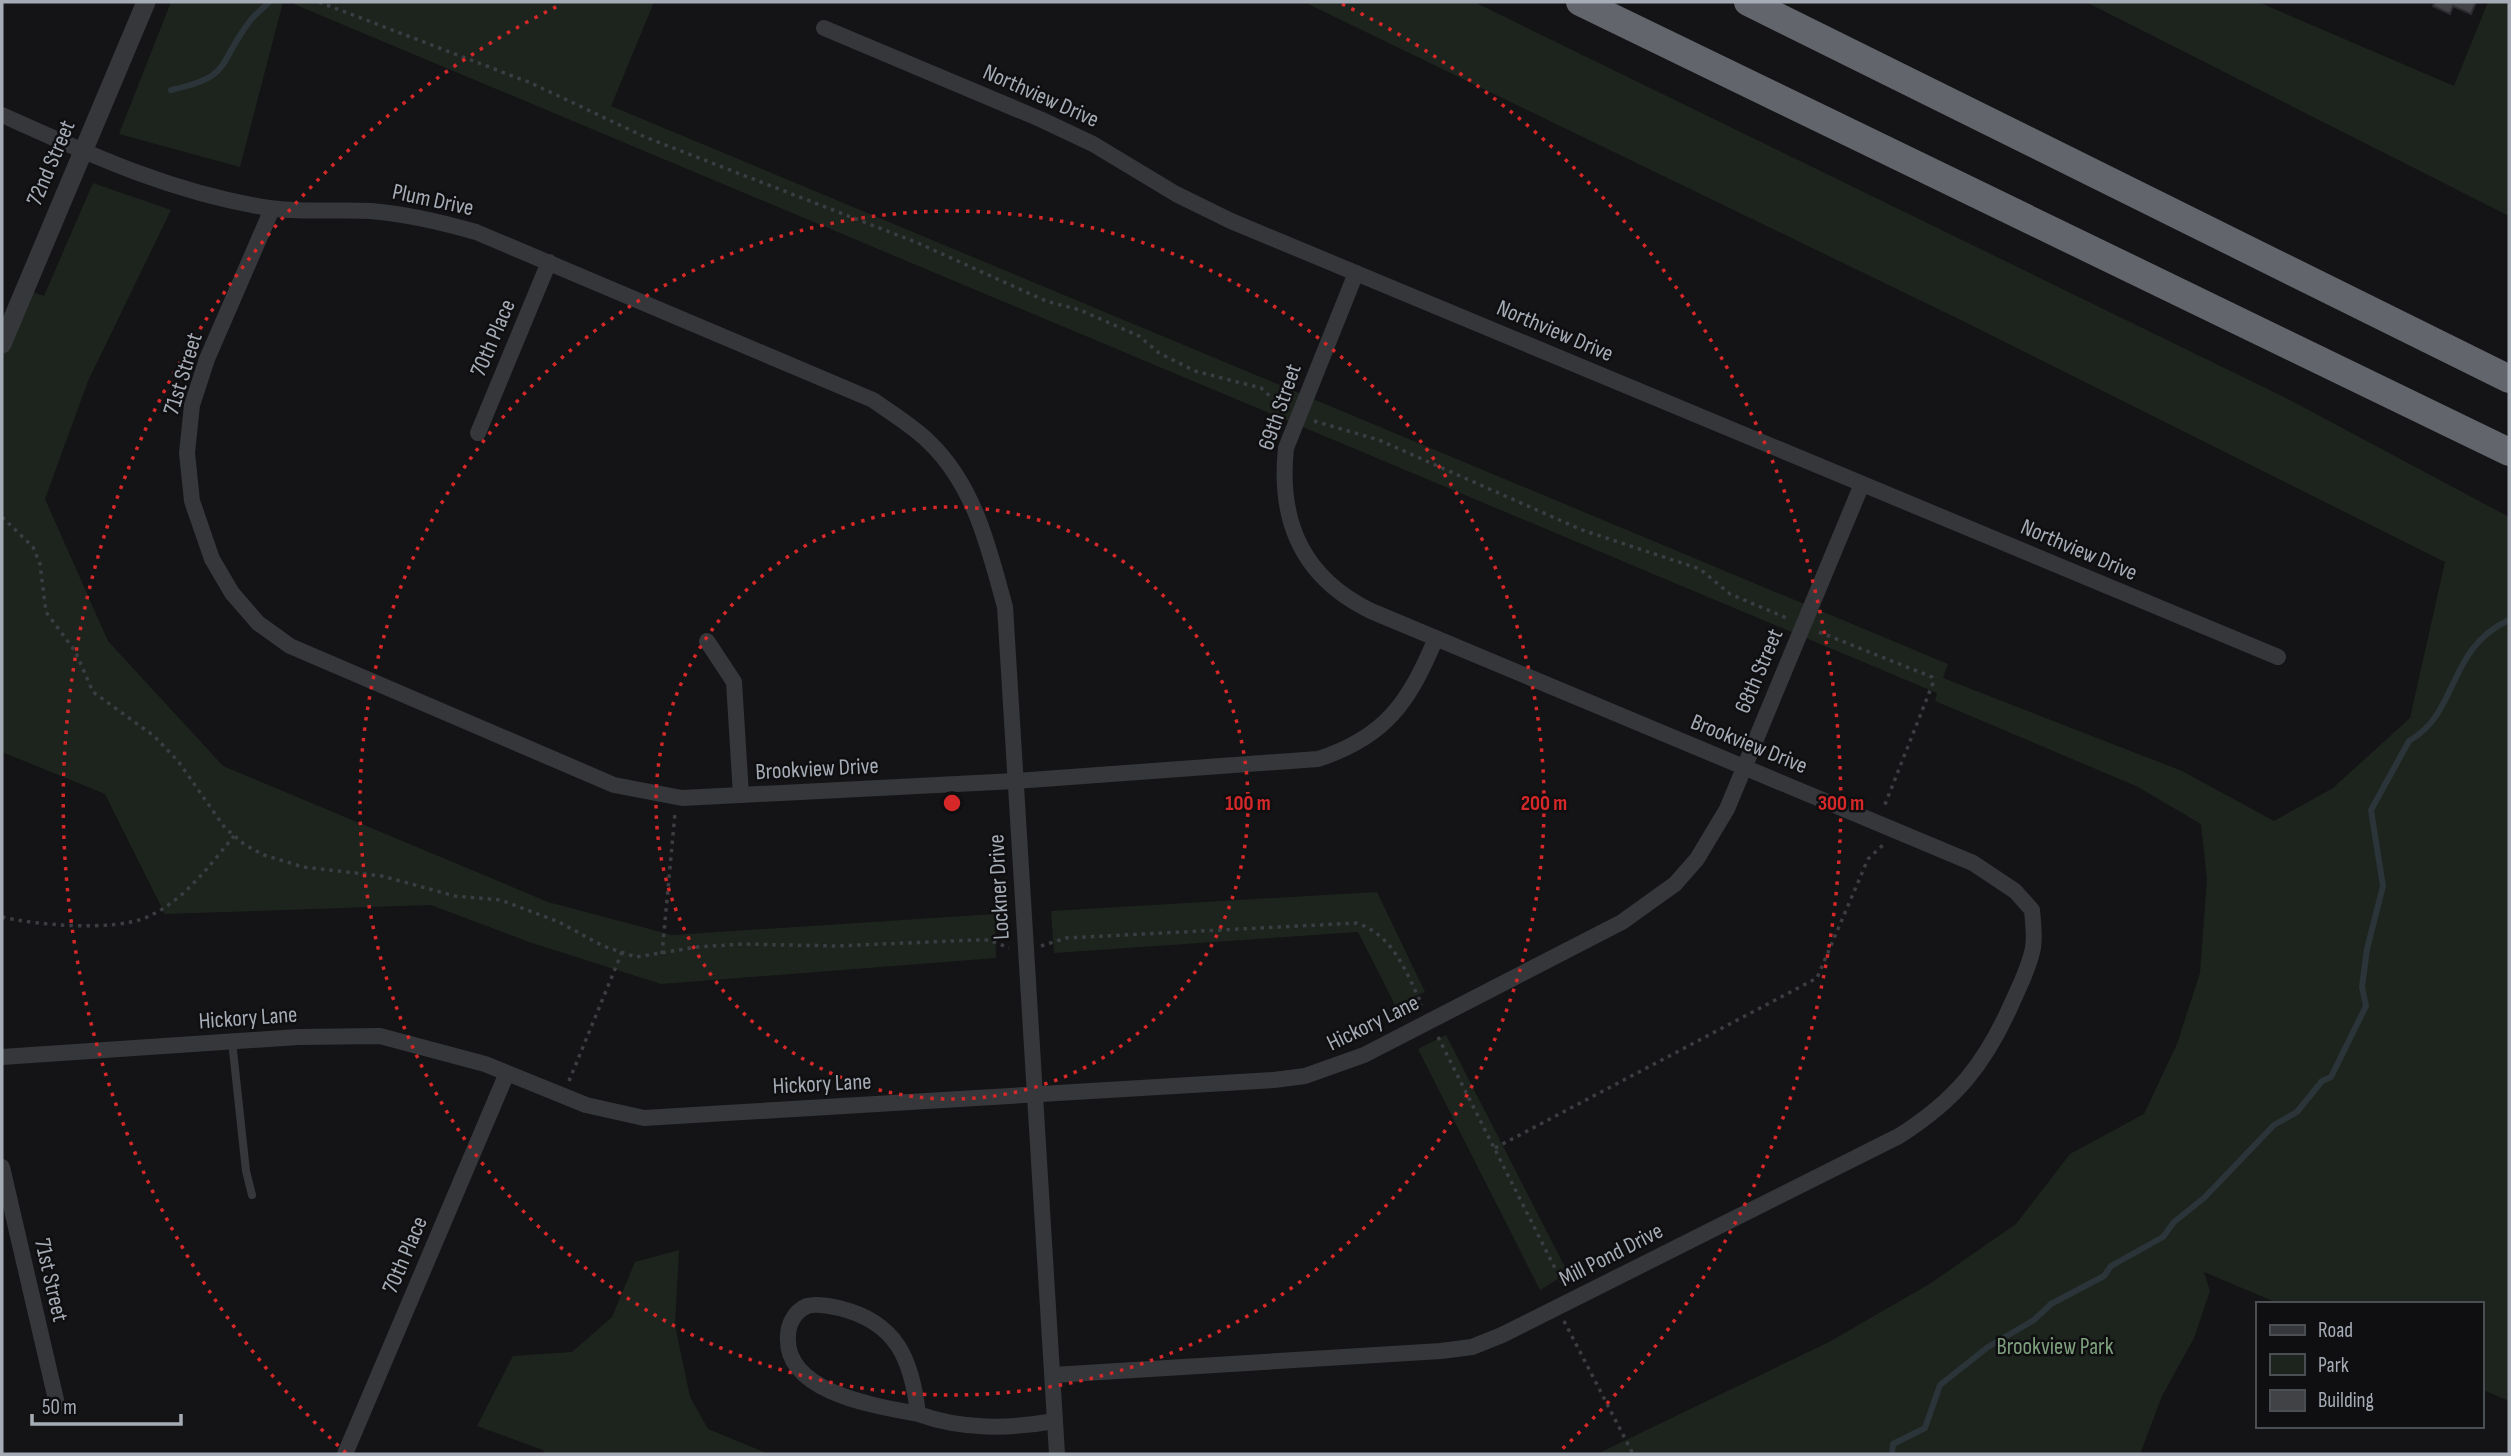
<svg xmlns="http://www.w3.org/2000/svg" width="2511" height="1456" font-family="'Sofia Sans Condensed',sans-serif">
<style>
.green{fill:#1d241d}
.lines{fill:none;stroke-linecap:round;stroke-linejoin:round}
.stream{stroke:#2b3439;stroke-width:6}
.building{fill:#404246;stroke:#2e2e32;stroke-width:2}
.path{stroke:#3b3d42;stroke-width:3.5;stroke-dasharray:3.5 5;stroke-linecap:butt}
.service{stroke:#35373b;stroke-width:8}
.minor{stroke:#35373b;stroke-width:16}
.tertiary{stroke:#35373b;stroke-width:19}
.motorway{stroke:#62656c;stroke-width:28}
.ring{fill:none;stroke:#d62828;stroke-width:3.5;stroke-dasharray:3.5 7}
.labels{text-anchor:middle;dominant-baseline:central;stroke-width:5;stroke-linejoin:round;paint-order:stroke}
.street-label{font-size:23px;fill:#a6acb6;stroke:#0f0f11}
.park-label{font-size:23px;fill:#7ea07e;stroke:#0f0f11}
.centre{fill:#d62828;stroke:#0f0f11;stroke-width:3.5}
.ring-label{font-size:21px;text-anchor:middle;font-weight:bold;fill:#d62828;stroke:#0f0f11;stroke-width:5;stroke-linejoin:round;paint-order:stroke}
</style>
<rect width="100%" height="100%" fill="#141416"/>
<g class="green">
<path d="M171,2h112l-43,165 -121,-33z"/>
<path d="M289,2h365l-43,104 1337,558 -5,14 239,93 92,50 59,-33 77,-70 35,-156 -480,-240 -661,-320h170l812,396 223,119v884l-28,-12v-85h-201l-76,-32 6,19 -16,47 -32,58 -22,58h-543l234,-113 100,-58 85,-59 54,-70 74,-40 33,-70 23,-71 7,-94 -6,-55 -65,-38 -201,-85 2,-8z"/>
<path d="M2086,2h172l196,84 34,-84h21v214z"/>
<path d="M93,183l78,27 -83,171 -43,118 63,142 115,125 325,136 124,33 323,-21 1,44 -335,26 -132,-42 -98,-37 -266,9 -60,-120 -103,-42v-408l23,-55 19,7z"/>
<path d="M1377,892l48,100 -30,13 -37,-73 -304,21 -3,-42z"/>
<path d="M1446,1035l122,238 -28,17 -122,-241z"/>
<path d="M679,1250l-4,75 15,72 18,32 61,25h-224l-2,-4 -66,-24 36,-70 59,-4 40,-35 23,-55z"/>
</g>
<g class="lines">
<g class="stream">
<path d="M171,90c63,-14 45,-25 79,-69 5,-7 13,-12 19,-19"/>
<path d="M1892,1454l1,-10 32,-16 15,-43 48,-38 46,-27 17,-16 53,-28 7,-10 52,-29 11,-15 30,-24 70,-73 23,-13 25,-31 9,-4 35,-71 -4,-19 5,-38 16,-63 -12,-76 38,-69c51,-29 37,-92 100,-121"/>
</g>
</g>
<path class="building" d="M2435,2h41l-5,12 -18,-8 -3,8 -17,-8z"/>
<g class="lines">
<g class="path">
<path d="M319,2l212,81 114,54 273,106 128,58 34,9 59,26 20,17 36,18 66,17 23,21"/>
<path d="M1314,421l65,19 203,90 118,39 30,25 59,25"/>
<path d="M2,517l31,30 7,17 6,48 29,39 18,41 61,44 24,25 47,67 20,17 19,10 39,12 79,9 73,20 46,4 58,22 44,24 33,11 61,-10 46,-3 93,2 140,-6h13l20,8"/>
<path d="M1819,632l113,45 1,6 -49,124"/>
<path d="M2,917c34,8 112,15 145,0 36,-15 63,-52 87,-81"/>
<path d="M1041,946l25,-8 291,-15c37,13 49,49 65,82"/>
<path d="M662,954l13,-141"/>
<path d="M1438,1037l126,249"/>
<path d="M569,1081l53,-129"/>
<path d="M1495,1148l322,-170 51,-119 16,-15"/>
<path d="M1564,1321l69,133"/>
</g>
<path class="service" d="M232,1041l14,130 6,24"/>
<g class="minor">
<path d="M824,28l216,91 53,25 83,50 55,27 1047,436"/>
<path d="M2,115c89,40 170,78 267,93 34,5 68,1 102,3 35,3 70,11 105,21l397,168c18,13 40,26 56,42 46,44 60,107 76,165l52,847"/>
<path d="M272,209l-65,150 -15,46 -5,48 5,48 20,58 20,34 26,30 32,23 324,139 68,13 333,-17 303,-22c68,-22 91,-57 118,-121"/>
<path d="M478,433l71,-171"/>
<path d="M707,641l27,41 7,113"/>
<path d="M2,1057l296,-20 82,-1 105,28 101,41 58,13 630,-38 31,-4 59,-21 258,-133 53,-38 22,-25 30,-50 135,-325"/>
<path d="M2,1167l55,237"/>
<path d="M1053,1375l388,-24 31,-4 30,-12 397,-199c57,-36 86,-72 113,-133 8,-18 17,-35 21,-55 2,-12 0,-26 -1,-38l-17,-19 -42,-28 -602,-252c-68,-33 -93,-89 -85,-163l70,-175"/>
<path d="M918,1414c-41,-8 -134,-21 -130,-78 0,-12 7,-25 19,-30 9,-3 23,0 32,2 58,14 73,52 79,106 45,16 90,15 137,7"/>
<path d="M345,1454l162,-381"/>
</g>
<path class="tertiary" d="M2,344l144,-342"/>
<g class="motorway">
<path d="M1580,2l929,450"/>
<path d="M1748,2l761,377"/>
</g>
</g>
<g class="ring">
<circle cx="952" cy="803" r="296"/>
<circle cx="952" cy="803" r="592"/>
<path d="M346 1453A889 889 0 0 1 562 4M1342 4A889 889 0 0 1 1558 1453"/>
</g>
<g class="labels">
<g class="street-label">
<text transform="translate(1041 96) rotate(24)">Northview Drive</text>
<text transform="translate(51 163) rotate(-67)">72nd Street</text>
<text transform="translate(433 200) rotate(12)">Plum Drive</text>
<text transform="translate(1555 331) rotate(23)">Northview Drive</text>
<text transform="translate(493 338) rotate(-67)">70th Place</text>
<text transform="translate(183 374) rotate(-73)">71st Street</text>
<text transform="translate(1280 407) rotate(-71)">69th Street</text>
<text transform="translate(2079 550) rotate(23)">Northview Drive</text>
<text transform="translate(1759 671) rotate(-67)">68th Street</text>
<text transform="translate(1749 744) rotate(22)">Brookview Drive</text>
<text transform="translate(817 769) rotate(-3)">Brookview Drive</text>
<text transform="translate(999 887) rotate(-93)">Lockner Drive</text>
<text transform="translate(248 1018) rotate(-4)">Hickory Lane</text>
<text transform="translate(1373 1023) rotate(-26)">Hickory Lane</text>
<text transform="translate(822 1084) rotate(-3)">Hickory Lane</text>
<text transform="translate(405 1255) rotate(-67)">70th Place</text>
<text transform="translate(1611 1255) rotate(-27)">Mill Pond Drive</text>
<text transform="translate(51 1280) rotate(77)">71st Street</text>
</g>
<g class="park-label">
<text x="2055" y="1347">Brookview Park</text>
</g>
</g>
<circle cx="952" cy="803" r="10" class="centre"/>
<g class="ring-label">
<text x="1248" y="810">100 m</text>
<text x="1544" y="810">200 m</text>
<text x="1841" y="810">300 m</text>
</g>
<rect width="2511" height="1456" fill="none" stroke="#a6acb6" stroke-width="7"/>
<rect x="2256" y="1302" width="228" height="126" fill="#0f0f11" stroke="#4b4e53" stroke-width="2"/>
<rect x="2270" y="1325" width="35" height="10" fill="#35373b" stroke="#4b4e53" stroke-width="2"/>
<text x="2318" y="1337" font-size="21" fill="#a6acb6">Road</text>
<rect x="2270" y="1354" width="35" height="21" fill="#1d241d" stroke="#4b4e53" stroke-width="2"/>
<text x="2318" y="1372" font-size="21" fill="#a6acb6">Park</text>
<rect x="2270" y="1390" width="35" height="21" fill="#404246" stroke="#4b4e53" stroke-width="2"/>
<text x="2318" y="1407" font-size="21" fill="#a6acb6">Building</text>
<path d="M32 1414v10h149v-10" fill="none" stroke="#a6acb6" stroke-width="3.5"/>
<text x="42" y="1414" font-size="21" fill="#a6acb6" stroke="#0f0f11" stroke-width="5" paint-order="stroke">50 m</text>
</svg>
